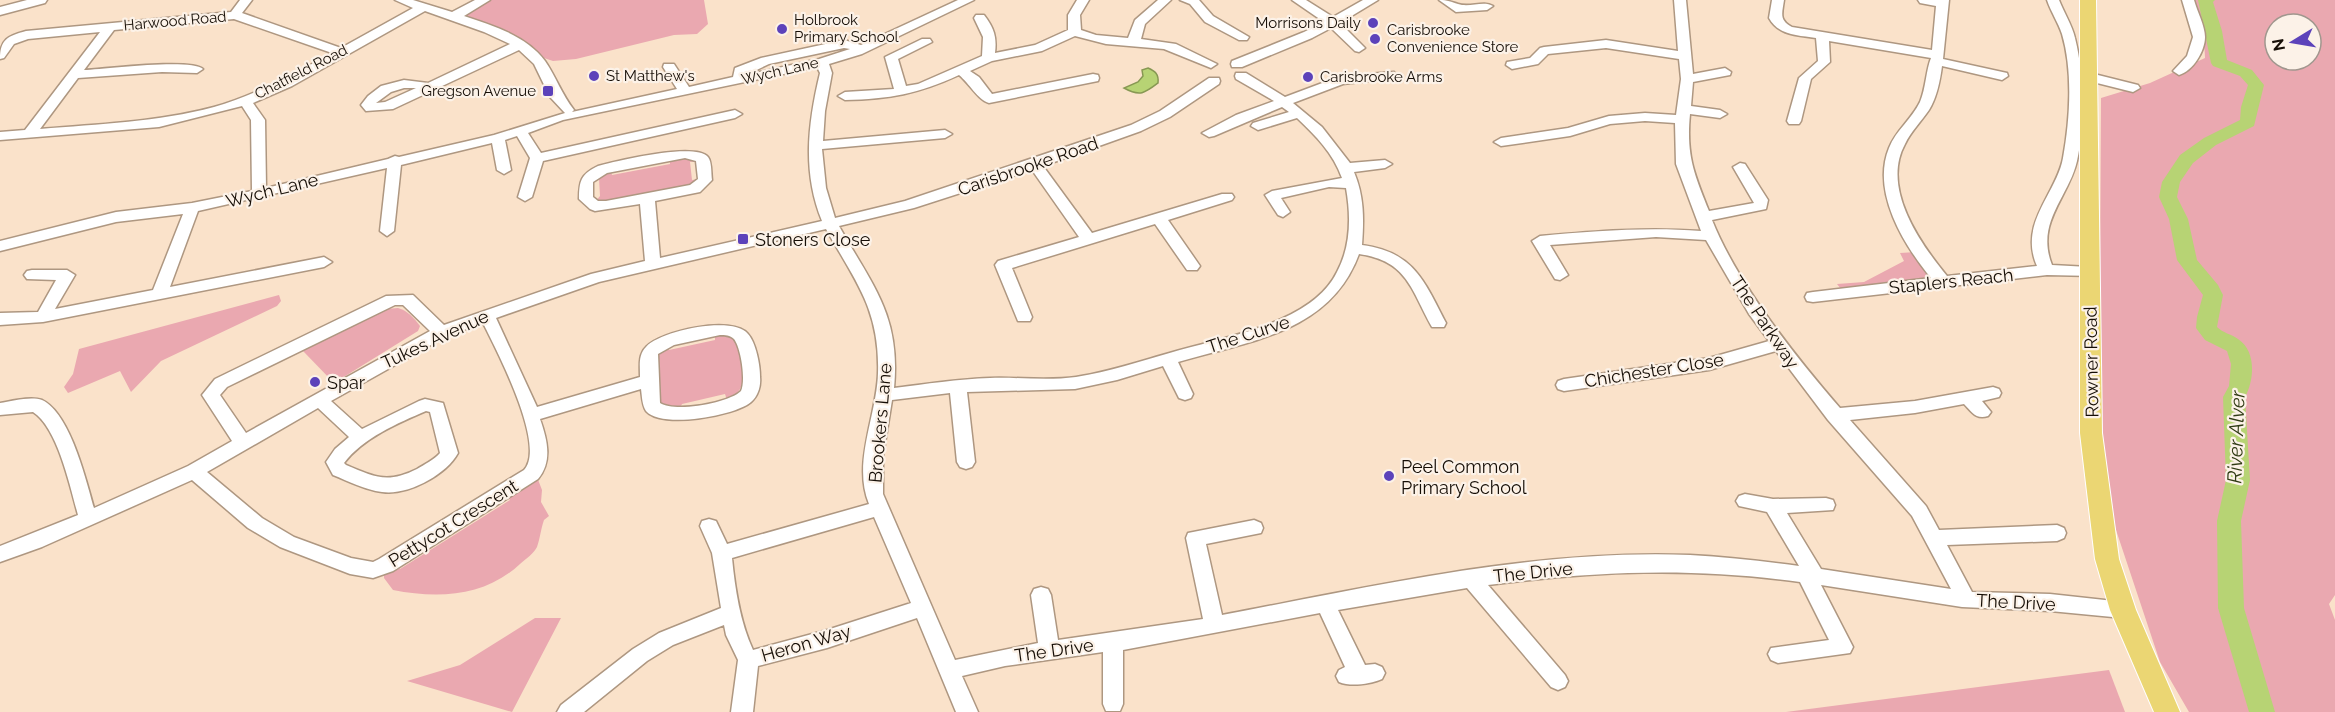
<svg xmlns="http://www.w3.org/2000/svg" width="2335" height="712" font-family="Raleway,sans-serif">
<style>
.green{fill:#eaa8b0;fill-rule:evenodd}
.water{fill:#b7d374;stroke:#879853;stroke-width:1.5}
.lines{fill:none;stroke-linecap:round;stroke-linejoin:round}
.river{fill:#b7d374;fill-rule:evenodd}
.minor-casing{stroke:#ae9781;stroke-width:3}
.major-casing{stroke:#fff;stroke-width:2}
.minor{fill:#fff;fill-rule:evenodd}
.major{fill:#ebd673;fill-rule:evenodd}
.poi-dot{fill:#5c42ba;stroke:#fcf2e8;stroke-width:2}
.labels{text-anchor:middle;dominant-baseline:central;stroke-width:4.5;stroke-linejoin:round;paint-order:stroke}
.far-poi-label{font-size:15px;fill:#160e06;stroke:#fcf2e8;text-anchor:start}
.far-street-label{font-size:15px;fill:#160e06;stroke:#fcf2e8}
.street-label{font-size:18px;fill:#160e06;stroke:#fcf2e8}
.poi-label{font-size:18px;fill:#160e06;stroke:#fcf2e8;text-anchor:start}
.water-label{font-size:20px;font-style:italic;fill:#313c15;stroke:#fcf2e8}
</style>
<rect width="100%" height="100%" fill="#fae2ca"/>
<g class="green">
<path d="M491,0h213l4,24 -11,10 -23,1 -98,24 -23,2 -9,-3 -21,-16 -66,-26z"/>
<path d="M2191,0h144v595l-6,9 6,16v92h-146l-29,-50 -61,-183 2,-381 49,-15 55,-25 -1,-20zM2275,24h36v36h-36z"/>
<path d="M693,157l4,4 -7,1 2,18 8,-1 -13,8 -87,17 -5,-2 5,-6 -1,-18 12,-7 1,4 58,-11v-5z"/>
<path d="M1916,252l12,21 -4,5 -83,11 -4,-5 27,-2 40,-21 -4,-8z"/>
<path d="M279,295l2,6 -4,5 -116,55 -30,31 -11,-21 -52,22 -4,-6 9,-13 6,-25z"/>
<path d="M398,308c10,3 15,9 22,18l-2,5 -84,52 -31,-32 83,-42z"/>
<path d="M725,332l14,9c3,23 13,48 -12,59l-2,-6 -43,10 -4,8 -10,-2 -11,-10v-50l10,-5 2,5 46,-10v-6z"/>
<path d="M537,477l5,13 -1,12 8,14 -5,4c-3,8 -4,19 -7,27 -3,6 -11,12 -17,17 -35,33 -82,35 -127,26l-9,-12v-7l13,-7 3,5 110,-69 -4,-4z"/>
<path d="M535,618h26l-49,94 -105,-31 53,-16z"/>
<path d="M2109,670l16,42h-339z"/>
</g>
<path class="water" d="M1148,68c7,3 11,6 10,15 -13,10 -18,14 -34,5l14,-6 5,-6 -1,-6z"/>
<g class="lines">
<path class="river" d="M2198,0h17l-2,2 9,29 5,29 25,10 12,15 -10,41 -38,19 -23,18 -13,19 -3,15 11,22 9,41 21,25 5,10 -6,32c6,6 14,7 21,12 19,12 16,42 7,58l5,83 -9,41 3,87 31,104h-26l-31,-104 -1,-87 9,-41 -3,-83 6,-11 2,-22 -4,-13 -22,-11 -9,-12 1,-11 6,-22 -26,-35 -8,-41 -10,-22 3,-15 18,-27 24,-17 36,-18 1,-13 7,-22 -8,-9 -27,-10 -2,-3z"/>
<g class="minor-casing">
<g id="minor">
<path d="M27,0h20l-2,3 -45,12v-8z"/>
<path d="M240,0h12l-10,13 99,35 72,-40 -18,-8h18l39,12 23,-12h15l-26,16c28,9 63,20 81,45 11,16 17,34 29,49l-2,2 105,-23 -14,-22 1,-3h10l15,23 44,-10 2,-9 26,-10 83,-18 17,5 97,-45h16l-112,54 -33,10 3,9 -7,38 -2,30 122,-11 7,4 -7,4 -123,11 4,39 9,30 70,-17 226,-76 29,-14 49,-33h10l1,3 -1,3 -49,33 -29,14 -98,35 49,67 130,-39h10l2,3 -2,3 -64,20 32,46 -3,4h-10l-32,-46 -143,44 20,49 -2,4h-12l-23,-56 3,-4 81,-24 -47,-67 -118,38 -75,18c33,59 62,89 55,162 32,-4 64,-9 96,-10 29,-1 57,3 86,-1 33,-5 65,-16 97,-25 50,-15 139,-28 164,-80 14,-26 14,-56 9,-84l-17,-1 -48,11 9,14 -7,5 -5,-2 -13,-20 7,-4 70,-13c-9,-25 -26,-42 -45,-60l-39,12 -7,-4 2,-3 36,-11 -7,-5 -68,29 -5,1 -7,-4 34,-18 38,-14 -38,-22 -1,-3 1,-3h10l39,24 56,-21 53,-4 1,3 -1,3 -51,6 -50,19 29,24 28,36 35,-3 7,4 -7,4 -31,4c10,24 10,46 8,73 52,7 62,36 84,78l-2,4h-12c-21,-37 -24,-66 -73,-73 -29,79 -110,87 -181,108l15,32 -2,4 -6,2 -6,-2 -16,-32 -46,14 -42,9 -108,3 8,70 -3,5 -6,2 -6,-2 -3,-5 -7,-69 -58,7 -9,56v38l72,166 83,-17 -7,-48 3,-6 7,-2 7,2 3,6 7,45 145,-21 -17,-81 2,-5 66,-13 7,3 2,5 -2,5 -55,11 16,71c153,-29 311,-66 468,-60 37,2 73,6 109,11l-32,-54 -28,-6 -3,-5 3,-5 6,-2 28,5 53,-1 7,2 2,5 -2,5 -46,3 34,56 130,20 -39,-73 -84,-96 -52,-69 -67,19 -145,21 -6,-2 -2,-4 2,-4 6,-2 145,-21 60,-17 -20,-27 -43,-74 -50,-3 -106,8 18,30 -8,5 -5,-1 -23,-38 8,-5c55,-5 107,-9 161,-5l-25,-67 -1,-41 -30,-2 -35,3 -40,12 -69,10 -7,-4 7,-4 67,-10 41,-12 36,-3 31,2 5,-36 -2,-20 -73,-11 -58,6 -10,10 -26,5 -6,-4 1,-3 23,-4 10,-10 4,-1 62,-7 72,11 -4,-51h12l7,74 32,-6 6,4 -1,3 -37,7 -2,24 29,4 7,4 -7,4 -30,-4c-4,41 4,60 19,97l45,-8 -21,-36 7,-4 5,1 23,36 -2,9 -54,11c26,65 83,136 128,188l75,-7 78,-14 6,2 2,4 -2,4 -17,4 9,11 -3,4c-12,4 -16,-4 -24,-12l-49,9 -65,7 76,86 13,24 118,-5 7,3 2,5 -2,5 -7,3 -110,4 25,47 78,2 73,8 7,2 3,6 -3,6 -7,2 -73,-7 -88,-4 -141,-22 32,62 -3,6 -72,10 -7,-3 -3,-6 3,-6 58,-8 -29,-58c-108,-15 -204,-11 -312,3l77,90 3,6 -3,6 -7,3 -7,-3 -84,-99 -129,22 27,55 10,-1 7,3 3,6 -3,6c-12,5 -31,8 -43,3l-3,-6 3,-6 6,-3 -25,-54 -197,37v54l-3,7h-14l-3,-7v-52l-98,14 -43,10 16,36h-22l-39,-94 -90,30 -69,18 -5,46h-22l7,-52 -12,-25 -2,-10 -51,20 -26,16 -63,51h-27l4,-7 72,-56 26,-16 62,-25 -9,-55 -12,-27 2,-5 7,-2 7,2 11,23 142,-40c-17,-41 8,-89 9,-131 2,-64 -23,-92 -52,-144l-227,53 -103,36 41,89 103,-30c0,-11 -2,-22 6,-30 14,-16 87,-32 102,-13 8,9 12,31 12,43 1,9 -2,19 -9,25 -16,14 -90,27 -105,9 -4,-6 -4,-15 -5,-22l-101,30c7,20 13,42 -2,60l-145,92 -20,7 -23,-4 -70,-27 -32,-19 -56,-48 -150,67 -42,15v-16l78,-31c-8,-28 -20,-87 -45,-103l-33,3v-12c12,-2 31,-7 42,-3 28,13 44,80 52,108l94,-42 44,-25 -30,-46 13,-16 171,-83 27,-1 31,30 147,-51 54,-13 -5,-57 -45,7 -5,-2 -11,-10c0,-18 2,-25 19,-33 19,-5 97,-24 110,-9 4,5 3,16 4,23l-12,12 -45,9 5,57 162,-37c-20,-49 -14,-98 -2,-148l-3,-6 -254,53 -35,13 13,20 194,-43 7,4 -7,4 -192,43 -11,36 -7,4 -7,-4 12,-39 -13,-22 -12,4 6,30 -7,4 -7,-4 -5,-27 -91,22 -7,66 -7,5 -7,-5 7,-63 -189,43 -28,76 154,-30 8,5 -8,5 -281,55 -43,3v-12l38,-1 18,-32 -29,-1 -3,-4 3,-4 5,-1h35l8,5 -20,34 98,-19 30,-76 -67,8 -116,29v-10l116,-29 76,-9 60,-12 -1,-71 -9,-14 -83,21 -159,13v-8l25,-2 75,-98 -72,7 -14,5 -10,14 -4,1c0,-20 8,-23 26,-28l205,-19zM425,11l59,21 26,12 -82,39 -24,-3 -23,6 -13,10 -7,9 5,6 27,-2 126,-59 15,14 16,33 15,16 -71,22 -95,22 -4,-1 -7,3 -122,29 -1,-68 -12,-17 39,-17zM234,19l98,34c-38,21 -76,42 -118,54 -56,15 -115,17 -174,22l38,-51 84,-6 35,1 6,-4c-12,-11 -98,0 -119,1l30,-40zM844,48l6,1 -31,10 -73,16 23,-11zM404,88h12l-31,14 -9,1 15,-11zM685,158l11,3 2,18 -8,6 -84,16h-8l-5,-4v-15l14,-9zM395,305h8l27,26 -184,102 -26,-38 7,-8zM483,323c13,26 64,123 41,147l-145,89 -6,3 -22,-4 -57,-21 -32,-19 -55,-46 111,-64 31,29 -14,12 -9,13 7,13c15,6 32,15 49,17 25,4 64,-17 76,-39l-15,-50 -18,-4 -6,2 -57,28 -31,-28 116,-65zM720,335c5,0 10,0 14,4 7,9 12,41 7,52 -12,12 -66,22 -81,12l-2,-49 16,-9zM426,411l4,1 10,41c-6,7 -15,11 -23,16 -30,15 -42,8 -71,-4l-2,-2c19,-25 54,-40 82,-52zM874,517l37,86 -84,27 -74,20c-13,-28 -18,-61 -21,-92z"/>
<path d="M1077,0h12l-9,15 1,15 15,5 32,3 7,-18 23,-20h13l-26,24 -4,15 35,5 41,20 -6,4 -47,-19 -58,-5 -31,-8 -33,15 -50,10 -22,10 9,6 13,17 101,-20 5,1 1,3 -1,3 -109,22c-11,-3 -20,-20 -30,-28 -41,19 -69,24 -114,25l-7,-4 7,-4 49,-3 -9,-32 37,-18h8l2,3 -34,17 8,27 12,-2 64,-28 1,-19 -9,-19 2,-3h8c10,13 13,22 11,38l40,-8 33,-15v-15z"/>
<path d="M1180,0h19l14,16 36,21 -2,3h-8l-34,-18 -15,-18z"/>
<path d="M1292,0h14l27,17 30,-17h15l-38,23 25,25 -6,4 -4,-1 -24,-23 -19,10 -70,29h-10l-1,-3 1,-3 72,-29 20,-10z"/>
<path d="M1439,0c9,0 12,2 19,4 12,4 25,-4 35,2l-6,4 -31,2z"/>
<path d="M1772,0h12c-2,14 -5,20 8,27l140,23 4,-44 -16,-3 -2,-3h31l-6,59 64,14 1,3 -6,4 -60,-14c-2,15 -5,31 -13,44 -8,12 -18,21 -24,34 -24,44 15,99 42,132l90,-10c-19,-43 20,-73 26,-108 7,-38 10,-87 -1,-124 -4,-12 -11,-22 -15,-34h12c5,13 13,25 16,38 9,35 10,88 2,123 -8,36 -42,61 -25,104l37,2 8,5 -3,4 -47,-1 -234,27 -6,-1 -2,-4 2,-4 6,-1 118,-14c-27,-33 -60,-86 -42,-130 7,-18 23,-29 31,-46 6,-14 6,-32 11,-44l-102,-17 1,21 -19,17 -10,42 -2,3h-10l-2,-3 12,-43 19,-17 -2,-23c-18,-3 -37,-2 -47,-20z"/>
<path d="M2182,0h12c3,11 11,26 11,37 0,14 -12,34 -26,38l-6,-4 14,-15 6,-19z"/>
<path d="M2090,73l48,12 2,3 -7,4 -48,-12 -1,-3z"/>
</g>
</g>
<g class="major-casing">
<path id="major" d="M2080,0h16l6,433 17,126 17,51 44,102h-26l-44,-102 -15,-51 -15,-126z"/>
</g>
<use href="#minor" class="minor"/>
<use href="#major" class="major"/>
</g>
<g class="poi-dot">
<circle cx="1373" cy="23" r="6"/>
<circle cx="782" cy="29" r="6"/>
<circle cx="1375" cy="39" r="6"/>
<circle cx="594" cy="76" r="6"/>
<circle cx="1308" cy="77" r="6"/>
<rect x="542" y="85" width="12" height="12" rx="3"/>
<rect x="737" y="233" width="12" height="12" rx="3"/>
<circle cx="315" cy="382" r="6"/>
<circle cx="1389" cy="476" r="6"/>
</g>
<g class="labels">
<g class="far-poi-label">
<text x="794" y="20">Holbrook<tspan x="794" dy="17">Primary School</tspan></text>
<text x="1361" y="23" text-anchor="end">Morrisons Daily</text>
<text x="1387" y="30">Carisbrooke<tspan x="1387" dy="17">Convenience Store</tspan></text>
<text x="606" y="76">St Matthew's</text>
<text x="1320" y="77">Carisbrooke Arms</text>
<text x="536" y="91" text-anchor="end">Gregson Avenue</text>
</g>
<g class="far-street-label">
<text transform="translate(175 21) rotate(-5)">Harwood Road</text>
<text transform="translate(780 71) rotate(-13)">Wych Lane</text>
<text transform="translate(301 72) rotate(-27)">Chatfield Road</text>
</g>
<g class="street-label">
<text transform="translate(1028 166) rotate(-19)">Carisbrooke Road</text>
<text transform="translate(272 190) rotate(-14)">Wych Lane</text>
<text transform="translate(1951 281) rotate(-6)">Staplers Reach</text>
<text transform="translate(1765 322) rotate(56)">The Parkway</text>
<text transform="translate(1248 334) rotate(-18)">The Curve</text>
<text transform="translate(435 339) rotate(-25)">Tukes Avenue</text>
<text transform="translate(2091 362) rotate(-91)">Rowner Road</text>
<text transform="translate(1654 370) rotate(-9)">Chichester Close</text>
<text transform="translate(880 423) rotate(-85)">Brookers Lane</text>
<text transform="translate(453 523) rotate(-32)">Pettycot Crescent</text>
<text transform="translate(1533 572) rotate(-6)">The Drive</text>
<text transform="translate(2016 602) rotate(3)">The Drive</text>
<text transform="translate(806 643) rotate(-16)">Heron Way</text>
<text transform="translate(1054 650) rotate(-8)">The Drive</text>
</g>
<g class="poi-label">
<text x="755" y="239">Stoners Close</text>
<text x="327" y="382">Spar</text>
<text x="1401" y="466">Peel Common<tspan x="1401" dy="21">Primary School</tspan></text>
</g>
<g class="water-label">
<text transform="translate(2236 437) rotate(-88)">River Alver</text>
</g>
</g>
<g transform="translate(2293 42) rotate(259)"><circle r="28" fill="#fcf2e8" stroke="#a0978e" stroke-width="1.5"/>
<path d="M0-4.5L10 22L0 15L-10 22Z" fill="#5c42ba"/>
<text y="-9" font-size="16" font-weight="bold" text-anchor="middle" fill="#160e06">N</text>
</g>
</svg>
